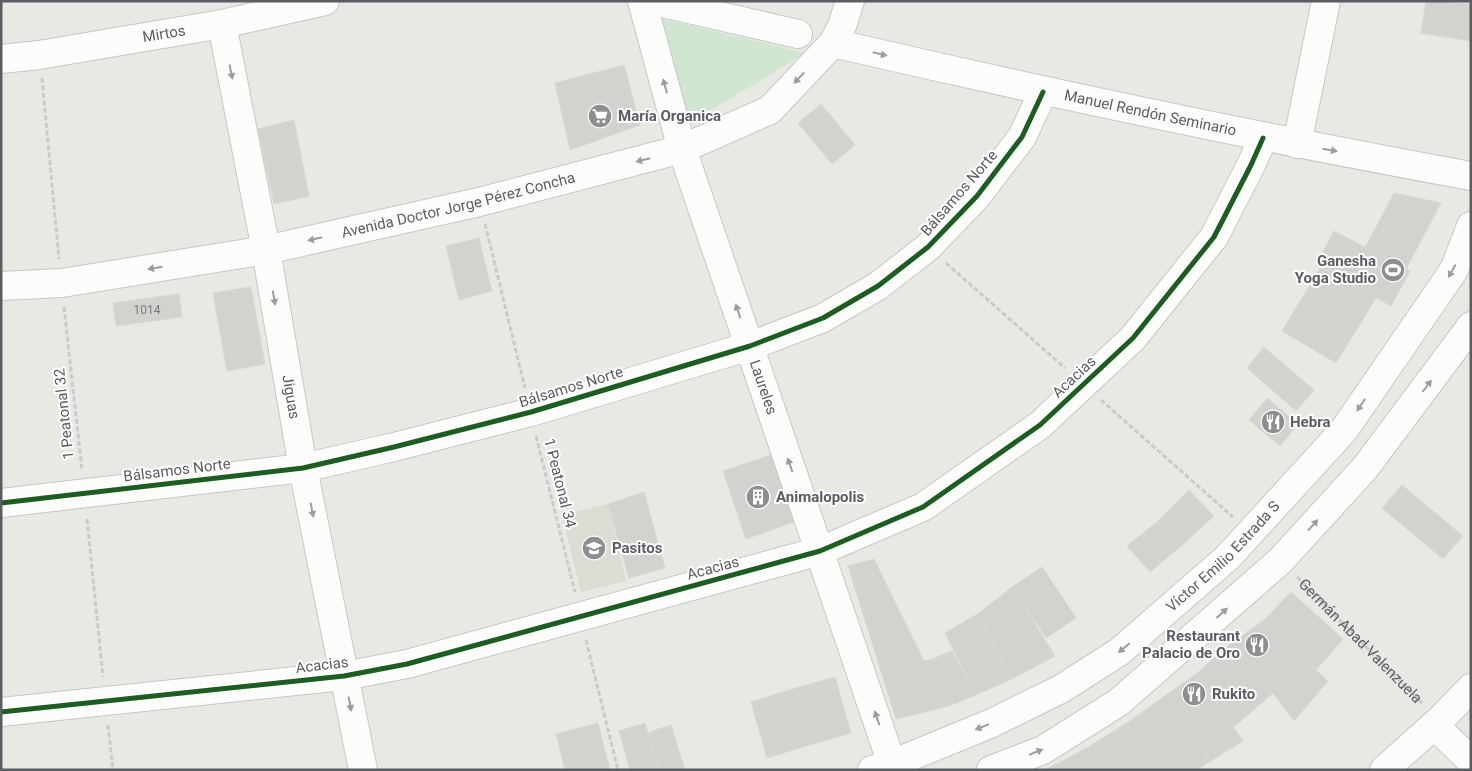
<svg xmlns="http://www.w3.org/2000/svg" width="1472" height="771" font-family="Roboto,sans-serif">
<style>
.education{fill:#dddcd3}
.green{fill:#d1e6d0}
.building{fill:#d3d2cf;stroke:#d8d8d3}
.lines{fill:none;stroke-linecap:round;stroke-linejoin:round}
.street-casing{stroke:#c6c6c5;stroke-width:30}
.secondary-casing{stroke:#c6c7c6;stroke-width:30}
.path{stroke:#c7cbc9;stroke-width:3;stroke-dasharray:5 2.5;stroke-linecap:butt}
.street{stroke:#fcfcfb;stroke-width:28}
.secondary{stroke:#fcfcfb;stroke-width:28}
.cycleway-casing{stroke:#fff;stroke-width:8}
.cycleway{stroke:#1b5e20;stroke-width:5}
.oneway{fill:#9b9d9f}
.labels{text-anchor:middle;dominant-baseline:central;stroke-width:4;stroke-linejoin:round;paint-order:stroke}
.number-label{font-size:12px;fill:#797b7e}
.street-label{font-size:15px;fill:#5a5d62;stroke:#fff}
.poi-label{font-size:15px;font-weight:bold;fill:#5a5d62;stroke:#fff;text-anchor:start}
</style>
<rect width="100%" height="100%" fill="#e9e9e4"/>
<path class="education" d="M608,504l18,77 -45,11 -19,-77z"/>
<path class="green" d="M656,17l150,36 -118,71z"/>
<g class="building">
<path d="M1426,1l45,3v37l-50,-8z"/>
<path d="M624,65l16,60 -70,25 -15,-67z"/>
<path d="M821,104l34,41 -23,19 -34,-41z"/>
<path d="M294,120l15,76 -35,8 -16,-75z"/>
<path d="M1394,193l47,10 -35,66 -41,-21z"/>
<path d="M1334,231l76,40 -19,35 -75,-41z"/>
<path d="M479,238l13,53 -33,9 -13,-54z"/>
<path d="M1321,267l55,31 -40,65 -54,-32z"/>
<path d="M251,287l14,77 -38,7 -14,-78z"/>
<path d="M179,294l3,23 -66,9 -3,-23z"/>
<path d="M1264,347l50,43 -18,21 -49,-43z"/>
<path d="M1267,398l31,26 -18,22 -31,-26z"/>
<path d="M771,455l23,67 -48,17 -23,-68z"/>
<path d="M1402,485l61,51 -20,23 -61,-51z"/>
<path d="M1189,490l25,26 -34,31 -23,-25z"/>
<path d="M644,492l21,76 -36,10 -21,-74z"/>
<path d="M1157,522l23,25 -30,25 -23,-26z"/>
<path d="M874,559l50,102 18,47 -46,11 -48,-153z"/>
<path d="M1042,567l34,51 -30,20 -34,-51z"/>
<path d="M1012,587l43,69 -43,23 -33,-66z"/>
<path d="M1291,592l52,47 -27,31 -53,-49z"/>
<path d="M979,613l33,66 -36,16 -31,-62z"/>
<path d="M1263,621l65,60 -34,40 -21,-28 -45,-47z"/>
<path d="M1228,646l45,47 -39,34 -38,-53z"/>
<path d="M952,651l24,44 -10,4 -22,-45z"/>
<path d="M944,654l22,45 -12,5 -21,-45z"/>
<path d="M933,659l21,45 -12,4 -18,-47z"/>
<path d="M1196,674l47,67 -34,21 -43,-67z"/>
<path d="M835,677l16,56 -38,11 -17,-56z"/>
<path d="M796,688l17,56 -46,14 -16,-56z"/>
<path d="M1166,695l43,67 -13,8h-40l-29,-47z"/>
<path d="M598,723l12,47h-45l-9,-36z"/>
<path d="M645,723l14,47h-29l-11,-39z"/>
<path d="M1127,723l29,47h-53l-15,-23z"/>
<path d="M671,725l14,45h-14l-13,-41z"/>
<path d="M658,729l13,41h-12l-11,-37z"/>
<path d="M1088,747l15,23h-35l-5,-9z"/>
<path d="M1063,761l5,9h-24z"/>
</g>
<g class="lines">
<g class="street-casing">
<g id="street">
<path id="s2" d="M642,1l40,148 212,621"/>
<path d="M654,1l144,33"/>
<path d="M222,24l44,226"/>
<path id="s3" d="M1,59l38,-4 183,-31 103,-23"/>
<path d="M1297,144l29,-143"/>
<path d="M1,503l302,-35 91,-21 137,-35 219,-66 73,-28 55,-32 50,-39 49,-51 45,-59 21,-45"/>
<path d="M1,712l343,-36 63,-12 413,-113 103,-44 117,-82 93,-87 81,-101 37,-72 12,-27"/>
<path d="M1434,725l37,36"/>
<path d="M1384,770l55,-49 32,-33"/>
</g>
</g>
<g class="secondary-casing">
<g id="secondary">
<path id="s4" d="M833,43c211,49 424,94 638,133"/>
<path id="s5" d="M266,250l37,218 60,302"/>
<path id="s6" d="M1,286l61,-3 204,-33 213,-48 203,-53 88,-39 63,-67 9,-17 8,-25"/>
<path id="s7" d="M872,770l20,-6 100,-41 69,-34 58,-37 109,-95 116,-127 110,-160 17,-44"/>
<path d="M991,770l52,-20 76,-48 161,-141 85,-93 106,-142"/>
</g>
</g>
<g class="path">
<path d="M42,78l17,181"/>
<path d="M485,224l40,164"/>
<path d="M946,263l119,105"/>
<path d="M64,307l18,163"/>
<path d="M1101,400l132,117"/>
<path d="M536,436l39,156"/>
<path d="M87,519l16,158"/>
<path id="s1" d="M1297,577l126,127"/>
<path d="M586,640l32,130"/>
<path d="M108,725l5,45"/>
</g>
<use href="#street" class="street"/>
<use href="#secondary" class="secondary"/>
<g class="cycleway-casing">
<g id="cycleway">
<path d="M1,503l302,-35 91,-21 137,-35 219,-66 73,-28 55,-32 50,-39 49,-51 45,-59 21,-45"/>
<path d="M1,712l343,-36 63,-12 413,-113 103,-44 117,-82 93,-87 81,-101 37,-72 12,-27"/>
</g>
</g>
<use href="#cycleway" class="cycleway"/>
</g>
<defs><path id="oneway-solid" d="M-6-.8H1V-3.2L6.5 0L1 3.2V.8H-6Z" transform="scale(1.25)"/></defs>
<g class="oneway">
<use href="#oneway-solid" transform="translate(880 54) rotate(13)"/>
<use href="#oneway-solid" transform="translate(231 72) rotate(79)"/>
<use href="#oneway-solid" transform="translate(799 78) rotate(133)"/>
<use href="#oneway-solid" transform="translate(665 86) rotate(-105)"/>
<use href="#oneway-solid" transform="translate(1330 150) rotate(10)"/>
<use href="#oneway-solid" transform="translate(643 160) rotate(166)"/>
<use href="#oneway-solid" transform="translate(315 239) rotate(167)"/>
<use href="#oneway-solid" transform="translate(155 268) rotate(171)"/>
<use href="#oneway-solid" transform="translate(1452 271) rotate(119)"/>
<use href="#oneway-solid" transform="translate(274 298) rotate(80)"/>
<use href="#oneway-solid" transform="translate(738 311) rotate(-109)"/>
<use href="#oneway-solid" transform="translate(1427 386) rotate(-53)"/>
<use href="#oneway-solid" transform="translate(1361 405) rotate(124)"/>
<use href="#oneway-solid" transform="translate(790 465) rotate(-109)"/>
<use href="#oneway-solid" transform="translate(312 510) rotate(79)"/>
<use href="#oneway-solid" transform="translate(1313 525) rotate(-48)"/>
<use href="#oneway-solid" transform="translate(1222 613) rotate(-42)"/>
<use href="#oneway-solid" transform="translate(1124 648) rotate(140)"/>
<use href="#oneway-solid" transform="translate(350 704) rotate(79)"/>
<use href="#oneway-solid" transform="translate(877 718) rotate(-109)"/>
<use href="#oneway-solid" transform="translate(982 727) rotate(158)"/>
<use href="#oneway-solid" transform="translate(1036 752) rotate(-22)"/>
</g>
<defs>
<g id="supermarket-disc" transform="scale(1.25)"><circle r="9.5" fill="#8c8e90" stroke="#fff"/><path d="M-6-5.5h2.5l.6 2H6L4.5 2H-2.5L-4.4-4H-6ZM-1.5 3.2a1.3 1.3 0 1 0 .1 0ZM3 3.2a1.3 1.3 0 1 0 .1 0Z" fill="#fff"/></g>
<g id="stadium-disc" transform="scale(1.25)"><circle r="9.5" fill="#8c8e90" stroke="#fff"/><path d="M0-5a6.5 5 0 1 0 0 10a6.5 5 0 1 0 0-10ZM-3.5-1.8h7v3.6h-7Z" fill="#fff"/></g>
<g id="restaurant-disc" transform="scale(1.25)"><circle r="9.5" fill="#8c8e90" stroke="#fff"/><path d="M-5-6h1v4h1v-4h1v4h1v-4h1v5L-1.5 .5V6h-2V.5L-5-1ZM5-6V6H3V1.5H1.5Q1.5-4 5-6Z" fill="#fff"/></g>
<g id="building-disc" transform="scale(1.25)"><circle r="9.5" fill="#8c8e90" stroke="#fff"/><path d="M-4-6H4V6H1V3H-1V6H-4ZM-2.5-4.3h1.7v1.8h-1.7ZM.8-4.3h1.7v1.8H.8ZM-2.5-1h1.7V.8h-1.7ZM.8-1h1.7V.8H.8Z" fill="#fff"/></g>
<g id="school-disc" transform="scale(1.25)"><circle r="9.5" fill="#8c8e90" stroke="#fff"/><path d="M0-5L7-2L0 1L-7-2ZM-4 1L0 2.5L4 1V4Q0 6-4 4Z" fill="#fff"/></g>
</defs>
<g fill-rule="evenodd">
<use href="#supermarket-disc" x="600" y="116"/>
<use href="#stadium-disc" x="1393" y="270"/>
<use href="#restaurant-disc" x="1273" y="422"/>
<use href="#building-disc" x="758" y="497"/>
<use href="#school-disc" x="594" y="548"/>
<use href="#restaurant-disc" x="1257" y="645"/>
<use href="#restaurant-disc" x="1194" y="694"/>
</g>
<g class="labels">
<g class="number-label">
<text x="147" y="310">1014</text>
</g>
<g class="street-label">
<text stroke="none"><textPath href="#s3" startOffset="165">Mirtos</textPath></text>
<text stroke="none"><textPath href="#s4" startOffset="325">Manuel Rendón Seminario</textPath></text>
<text transform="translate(959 193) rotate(-49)">Bálsamos Norte</text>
<text stroke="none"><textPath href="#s6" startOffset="465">Avenida Doctor Jorge Pérez Concha</textPath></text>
<text transform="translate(1074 377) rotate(-43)">Acacias</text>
<text transform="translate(571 387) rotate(-17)">Bálsamos Norte</text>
<text stroke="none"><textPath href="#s2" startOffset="405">Laureles</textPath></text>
<text stroke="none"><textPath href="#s5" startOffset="149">Jiguas</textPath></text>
<text transform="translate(64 414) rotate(-96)">1 Peatonal 32</text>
<text transform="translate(177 470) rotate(-7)">Bálsamos Norte</text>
<text transform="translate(560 483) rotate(76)">1 Peatonal 34</text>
<text stroke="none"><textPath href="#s7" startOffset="416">Víctor Emilio Estrada S</textPath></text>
<text transform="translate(713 568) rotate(-15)">Acacias</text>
<text stroke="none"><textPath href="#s1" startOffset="90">Germán Abad Valenzuela</textPath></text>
<text transform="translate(322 665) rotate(-7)">Acacias</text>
</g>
<g class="poi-label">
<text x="618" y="116">María Organica</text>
<text x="1376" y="261" text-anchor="end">Ganesha<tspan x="1376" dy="17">Yoga Studio</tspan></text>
<text x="1290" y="422">Hebra</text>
<text x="776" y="497">Animalopolis</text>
<text x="612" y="548">Pasitos</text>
<text x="1240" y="636" text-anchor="end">Restaurant<tspan x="1240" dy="17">Palacio de Oro</tspan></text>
<text x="1212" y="694">Rukito</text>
</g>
</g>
<rect width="1472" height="771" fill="none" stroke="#5a5d62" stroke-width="5"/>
</svg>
